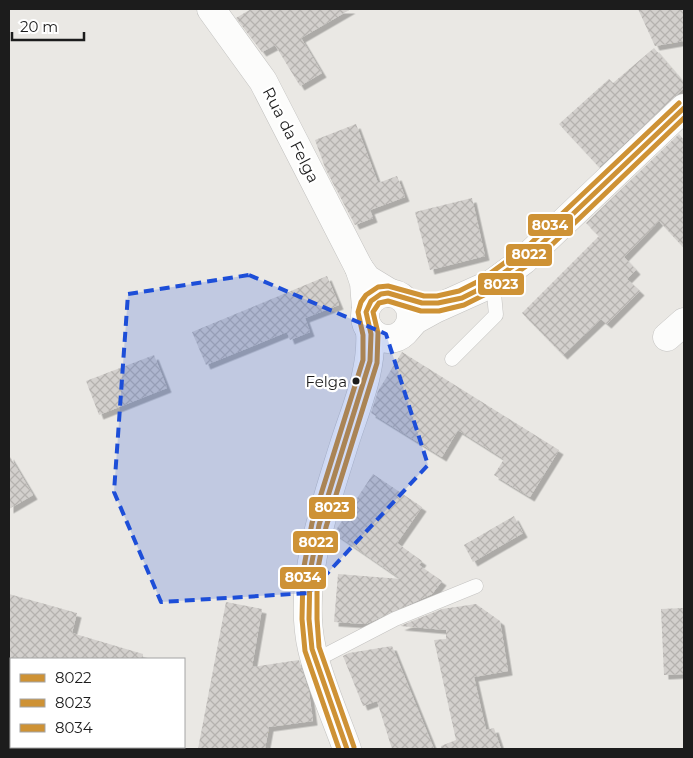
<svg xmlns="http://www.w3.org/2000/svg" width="693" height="758" font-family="Montserrat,sans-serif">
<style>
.building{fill:url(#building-cross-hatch);filter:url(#shadow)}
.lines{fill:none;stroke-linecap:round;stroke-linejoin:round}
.service-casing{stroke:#c3c2c0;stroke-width:15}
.minor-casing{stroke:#c3c2c0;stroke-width:29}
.tertiary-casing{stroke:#c3c2c0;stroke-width:29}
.service{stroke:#fcfcfb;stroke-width:14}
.minor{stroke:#fcfcfb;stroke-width:28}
.tertiary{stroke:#fcfcfb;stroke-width:28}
.bus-1-casing{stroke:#fff;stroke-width:9}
.bus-2-casing{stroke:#fff;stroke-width:9}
.bus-3-casing{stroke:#fff;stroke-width:9}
.bus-1{stroke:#ce9235;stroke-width:5}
.bus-2{stroke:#ce9235;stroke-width:5}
.bus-3{stroke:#ce9235;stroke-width:5}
.marked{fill:#1d4ed8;fill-opacity:0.2;stroke:#1d4ed8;stroke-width:4;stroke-dasharray:10 6;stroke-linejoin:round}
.bus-dot{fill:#1c1c1c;stroke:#fff;stroke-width:2}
.labels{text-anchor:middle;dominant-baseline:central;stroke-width:4.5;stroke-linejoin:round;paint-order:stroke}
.bus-label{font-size:15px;fill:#1c1c1c;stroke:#fff;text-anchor:end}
.street-label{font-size:16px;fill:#1c1c1c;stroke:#fff}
.line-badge{stroke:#fff;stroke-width:2}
.badge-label{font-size:14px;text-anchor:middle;font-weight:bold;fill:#fff}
</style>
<defs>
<pattern id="building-cross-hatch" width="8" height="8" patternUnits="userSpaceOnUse" patternTransform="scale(1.25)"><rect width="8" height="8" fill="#d3d0cd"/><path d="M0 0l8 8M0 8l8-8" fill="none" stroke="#b5b2af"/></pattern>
<filter id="shadow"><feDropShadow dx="4.5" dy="4.5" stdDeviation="0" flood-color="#0004"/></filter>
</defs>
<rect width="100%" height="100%" fill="#eae8e4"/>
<g class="building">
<path d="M251,9h100l-50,29 21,35 -22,13 -25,-41 -13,7 -26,-34z"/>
<path d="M638,9h46v32l-29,5z"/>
<path d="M654,48l30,35v5l-85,79 -40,-43 50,-45 4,4z"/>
<path d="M356,124l22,59 19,-7 8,21 -35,13 3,8 -18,7 -29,-55 -11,-30z"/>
<path d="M679,134l5,6v108l-25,-27 -35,36 12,13 -9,9 13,12 -33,33 -6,-5 -38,36 -41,-42 77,-77 -13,-13z"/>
<path d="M472,198l13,58 -55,14 -15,-58z"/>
<path d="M327,276l12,29 -34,13 5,14 -20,8 -3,-8 -81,33 -14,-33z"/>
<path d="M402,352l157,98 -29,47 -36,-22 10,-16 -46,-29 -16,27 -71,-44 7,-22z"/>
<path d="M154,355l13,33 -68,27 -13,-34z"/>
<path d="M9,455l24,40 -24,14z"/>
<path d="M373,474l49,33 -25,36 25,18 -3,4 23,16 -10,13 -66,30 -32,-2 4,-48 63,5 -67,-46z"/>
<path d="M514,516l9,17 -50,29 -9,-17z"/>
<path d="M9,594l68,19 -5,20 71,21v5h-134z"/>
<path d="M226,602l36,7 -10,58 47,-7 10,32 4,29 -44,6 -4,22h-67z"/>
<path d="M476,604l24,17 8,50 -34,6 12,53 8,-2 7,21h-60v-3l15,-6 -22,-100 12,-1v-9l-46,-4 42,-17z"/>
<path d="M684,608v66l-20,1 -3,-66z"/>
<path d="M392,646l42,103h-42l-15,-48 -14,5 -20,-50 6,-3z"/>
</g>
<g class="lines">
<g class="service-casing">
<g id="service">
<path d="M452,359l44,-44 -3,-32"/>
<path d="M316,660l79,-41 81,-33"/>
</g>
</g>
<g class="minor-casing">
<g id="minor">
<path d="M211,9l52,72 96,187 5,15 2,25"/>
<path d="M359,268l8,11 23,14"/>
<path d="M667,337l17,-15"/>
</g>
</g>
<g class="tertiary-casing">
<g id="tertiary">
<circle cx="388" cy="316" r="23"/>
<path d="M407,329l8,-9 20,-11 58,-26 31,-23 160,-152"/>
<path d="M347,749c-11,-31 -28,-69 -35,-100 -15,-65 12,-140 31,-201 12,-39 30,-76 27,-118"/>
</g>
</g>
<use href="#service" class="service"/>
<use href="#minor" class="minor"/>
<use href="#tertiary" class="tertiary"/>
<g class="bus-1-casing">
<path id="bus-1" d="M347,749l-35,-100 -3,-30 1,-47 9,-47 51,-164 1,-27 -5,-22 5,-11 10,-7 7,-1 34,10h16l24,-5 22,-11 50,-36 150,-143"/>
</g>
<g class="bus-2-casing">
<path id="bus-2" d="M354,747l-35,-100 -2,-28v-46l9,-46 51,-164 1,-30 -5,-21 6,-9 9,-2 33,10h18l25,-6 24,-12 51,-36 145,-139"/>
</g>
<g class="bus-3-casing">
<path id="bus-3" d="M339,749l-34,-98 -3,-32 1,-47 9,-49 51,-163v-25l-5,-23 3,-10 5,-7 12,-8 10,-1 36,10h13l22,-5 22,-11 48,-35 150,-142"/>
</g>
<use href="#bus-1" class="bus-1"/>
<use href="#bus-2" class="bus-2"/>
<use href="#bus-3" class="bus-3"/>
</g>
<path class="marked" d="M249,275l137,59 42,131 -119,128 -148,9 -47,-110 14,-198z"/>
<circle class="bus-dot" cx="356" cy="381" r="4.5"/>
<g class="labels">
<g class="bus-label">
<text x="347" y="381">Felga</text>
</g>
<g class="street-label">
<text transform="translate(291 135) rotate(63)">Rua da Felga</text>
</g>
</g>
<g class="line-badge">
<rect x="527" y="213" width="47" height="24" rx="5" fill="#ce9235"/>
<rect x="505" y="243" width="48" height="24" rx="5" fill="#ce9235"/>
<rect x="477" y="272" width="48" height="24" rx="5" fill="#ce9235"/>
<rect x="308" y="496" width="48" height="24" rx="5" fill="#ce9235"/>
<rect x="292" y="530" width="47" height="24" rx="5" fill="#ce9235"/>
<rect x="279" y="566" width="48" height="24" rx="5" fill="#ce9235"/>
</g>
<g class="badge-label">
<text x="550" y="230">8034</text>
<text x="529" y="259">8022</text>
<text x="501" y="289">8023</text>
<text x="332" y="512">8023</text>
<text x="316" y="547">8022</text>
<text x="303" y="582">8034</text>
</g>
<rect width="693" height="758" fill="none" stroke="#1c1c1c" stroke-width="20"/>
<rect x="10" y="658" width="175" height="90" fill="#ffffff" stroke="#a4a4a4"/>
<rect x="20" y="674" width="25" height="8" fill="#ce9235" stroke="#a4a4a4"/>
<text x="55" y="683" font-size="15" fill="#1c1c1c">8022</text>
<rect x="20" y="699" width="25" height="8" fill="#ce9235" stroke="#a4a4a4"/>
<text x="55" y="708" font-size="15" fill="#1c1c1c">8023</text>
<rect x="20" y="724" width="25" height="8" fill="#ce9235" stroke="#a4a4a4"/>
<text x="55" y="733" font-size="15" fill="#1c1c1c">8034</text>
<path d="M12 32v8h72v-8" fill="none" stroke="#1c1c1c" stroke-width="2.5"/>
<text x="20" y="32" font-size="15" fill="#1c1c1c" stroke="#ffffff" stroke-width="4" paint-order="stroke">20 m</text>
</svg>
